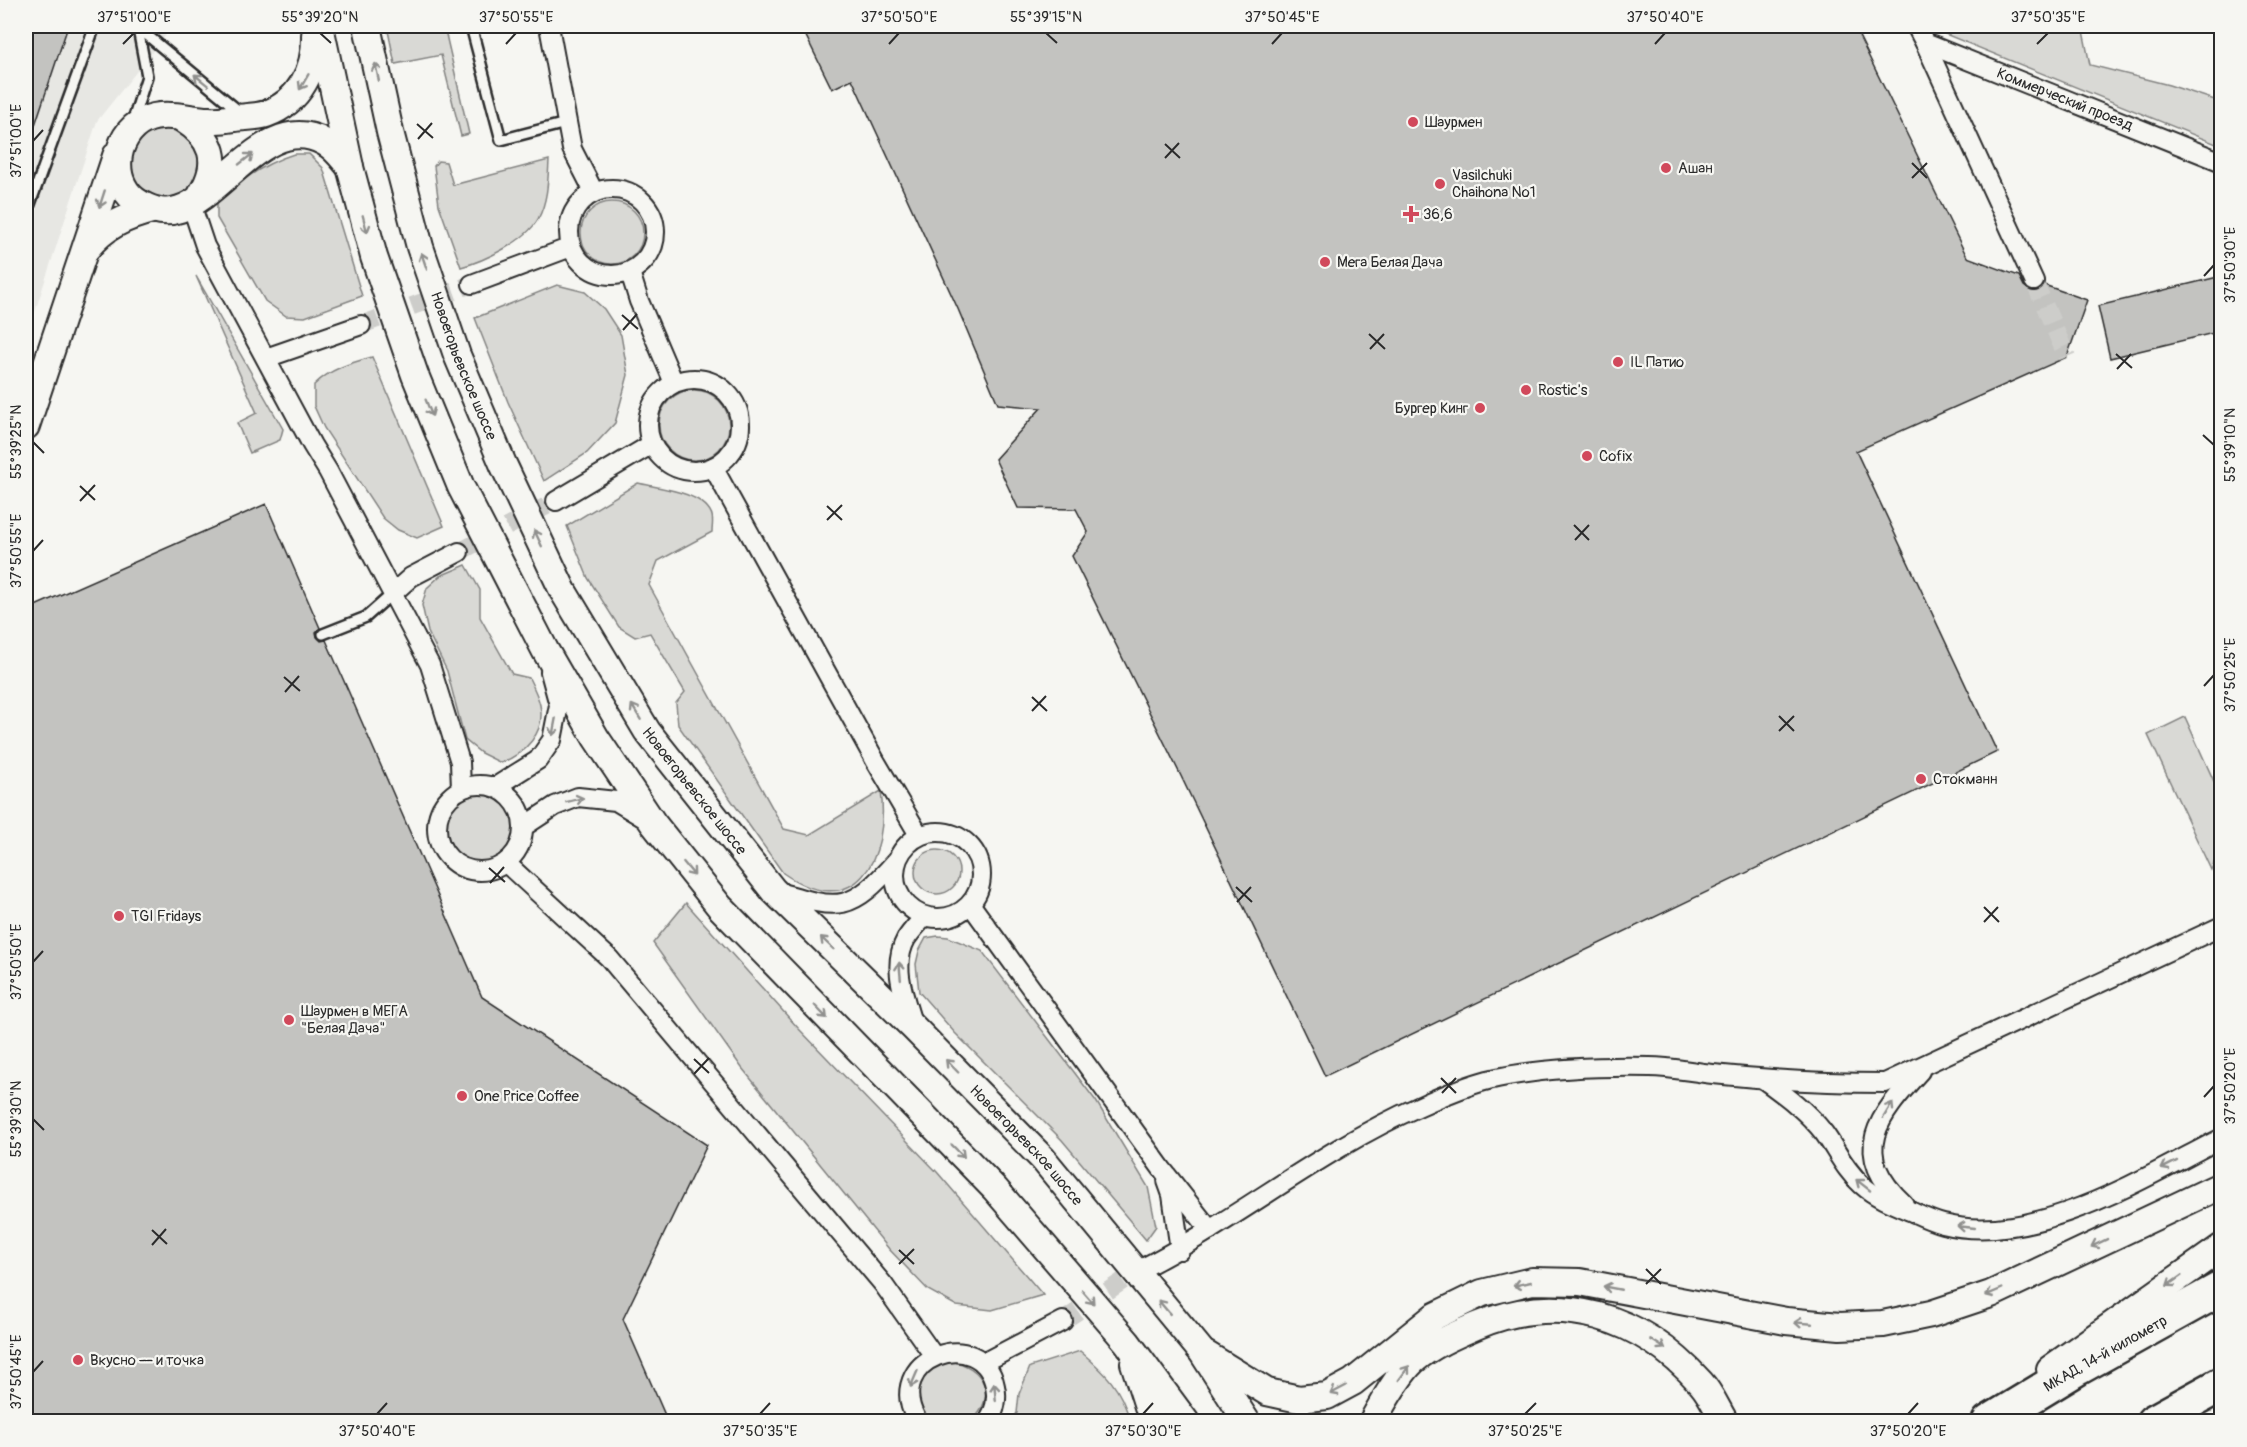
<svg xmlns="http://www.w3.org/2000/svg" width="2247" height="1447" font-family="Pangolin,sans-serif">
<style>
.built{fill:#e7e7e3}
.green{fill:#d9d9d5;stroke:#828280;stroke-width:1.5}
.building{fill:#c3c3c0;stroke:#2b2b2b;stroke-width:1.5}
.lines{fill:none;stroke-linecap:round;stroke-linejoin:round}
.street-tunnel{stroke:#cdcdca;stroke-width:18;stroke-dasharray:18 9;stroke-linecap:butt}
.lane-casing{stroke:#2b2b2b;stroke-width:14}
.street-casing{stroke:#2b2b2b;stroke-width:22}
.secondary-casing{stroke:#2b2b2b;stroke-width:30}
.highway-casing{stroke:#2b2b2b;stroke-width:38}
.lane{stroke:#f6f6f2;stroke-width:9}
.street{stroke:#f6f6f2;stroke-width:18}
.secondary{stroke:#f6f6f2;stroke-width:26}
.highway{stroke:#f6f6f2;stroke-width:33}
.oneway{stroke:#90908e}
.ticks{fill:none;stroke:#2b2b2b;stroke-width:2}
.poi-dot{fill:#d1495b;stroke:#f6f6f2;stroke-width:2}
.labels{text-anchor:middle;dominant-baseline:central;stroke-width:4.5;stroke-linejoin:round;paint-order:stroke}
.street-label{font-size:15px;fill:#2b2b2b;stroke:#f6f6f2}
.poi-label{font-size:15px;fill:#2b2b2b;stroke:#f6f6f2;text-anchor:start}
.neatline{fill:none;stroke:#2b2b2b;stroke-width:2}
.ticks-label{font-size:15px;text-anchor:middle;fill:#2b2b2b}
</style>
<rect width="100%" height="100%" fill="#f6f6f2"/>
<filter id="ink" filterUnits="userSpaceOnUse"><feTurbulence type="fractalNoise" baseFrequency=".0167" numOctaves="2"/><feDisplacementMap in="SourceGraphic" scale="12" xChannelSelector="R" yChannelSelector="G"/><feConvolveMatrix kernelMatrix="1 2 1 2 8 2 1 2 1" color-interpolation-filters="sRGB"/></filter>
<g filter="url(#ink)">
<path class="built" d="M26,26h147l-76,95 -71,218z"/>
<g class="green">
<path d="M387,26h57l25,108 -8,2 -20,-81 -46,9z"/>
<path d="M1942,26h140l8,39 79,20 52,17v44l-276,-112z"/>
<path d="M164,125l25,8 14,24c-2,8 -3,20 -7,27 -15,24 -55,18 -64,-8 -3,-5 -1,-12 -1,-18 0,-8 1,-15 8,-21 5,-6 17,-9 25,-12z"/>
<path d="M294,154h15l14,14 39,128 -57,21 -19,-1 -21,-15 -48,-83v-16c22,-21 48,-39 77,-48z"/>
<path d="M549,160c-1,19 -1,41 -11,59 -12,22 -54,42 -77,48l-22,-62 -5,-39 4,-5 8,1 7,23z"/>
<circle cx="612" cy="233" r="31"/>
<path d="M196,276l87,153 -3,11 -30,13 -13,-30 20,-10z"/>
<path d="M557,285l28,7 19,17 17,26 7,40 -13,48 -28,30 -43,28 -36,-79 -33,-84z"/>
<path d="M372,357l72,169 -27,12 -19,-8 -15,-12 -59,-90 -10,-22v-21c16,-16 36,-22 58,-28z"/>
<circle cx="694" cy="425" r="35"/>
<path d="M638,483c21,5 63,9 73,30 3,5 1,13 1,19l-54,29 -9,24 135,244 25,6 72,-44c9,68 -26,132 -98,82l-105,-148 -2,-22 9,-11 -35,-59 -15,4 -16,-10 -31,-49 -21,-52z"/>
<path d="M466,565l14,25v27l32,57 17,4c4,8 9,18 11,27 6,28 -15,48 -39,58l-20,-10 -16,-13 -18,-69 -19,-39 -6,-27 5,-17 13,-12z"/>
<path d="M2185,717l36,80v49l-10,24 -63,-135z"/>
<circle cx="480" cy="827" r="34"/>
<circle cx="937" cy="872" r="22"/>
<path d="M686,903l113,126 138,143 106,123 -51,15 -35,-4 -29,-16 -39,-41 -147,-181 -89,-125z"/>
<path d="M938,936l10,1 34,14 114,150 52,86 8,39 -10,14 -84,-100 -107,-107 -36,-41 -3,-28 3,-13 7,-13z"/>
<path d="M1080,1351c26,22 41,37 50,70h-118l5,-8 2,-19 11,-27z"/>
<path d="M950,1361c34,5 48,35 22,60h-40c-25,-25 -14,-51 18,-60z"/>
</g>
<g class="building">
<path d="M26,26h42l-39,117 -3,-1z"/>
<path d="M801,26h1053l113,231 52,19 5,10 8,6 7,-1 5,-6 43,15 -20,57 -211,94 141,301 -672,324 -146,-304 -107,-216 16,-24 -12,-23 -58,-1 -23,-49 46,-51 -43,-4 -40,-95 -106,-230 -20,10z"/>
<path d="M2222,276v55l-112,27 -12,-52z"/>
<path d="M266,504l54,124 -4,4 1,5 4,4 5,-1 156,357 225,148 -84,174 45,103h-642v-812z"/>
</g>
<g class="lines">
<g class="street-tunnel">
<path d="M2034,281l33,76"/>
<path d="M361,325l111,-41"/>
<path d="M459,552l97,-51"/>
<path d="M1063,1321l76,-51"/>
</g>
<g class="lane-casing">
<g id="lane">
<path d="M136,26l104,86"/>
<path d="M471,26l30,114 65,-17"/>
<path d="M132,123l15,-47 -9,-47"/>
<path d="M26,215l69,-189"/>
<path d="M323,634l43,-17 27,-24"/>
</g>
</g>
<g class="street-casing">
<g id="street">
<path d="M549,26l23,123 22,43"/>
<path id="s1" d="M1916,26l9,17 297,119"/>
<path d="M1925,43l109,238"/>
<circle cx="612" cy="232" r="43"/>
<path d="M191,204l14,42 107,199 16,26 102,194 30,97 1,27"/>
<path d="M630,272l9,29 35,82"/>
<path d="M472,284l99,-37"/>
<path d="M266,358l95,-33"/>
<circle cx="694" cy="425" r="46"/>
<path d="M713,467l163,295 43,73"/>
<path d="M556,501l96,-57"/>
<path d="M393,593l18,-16 48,-25"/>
<circle cx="480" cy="828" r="43"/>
<path d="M495,787l43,-27 14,-20 7,-35 -9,-33"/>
<path d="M523,827l32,-21 23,-9 38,4 33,20"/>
<circle cx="938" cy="875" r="43"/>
<path d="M506,863l103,95 274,326 51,72"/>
<path d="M775,891c65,19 74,23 121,-30"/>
<path d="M971,905l191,264 48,61"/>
<path d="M913,1026c-8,-27 -22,-60 -7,-87 5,-8 12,-15 18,-22"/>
<path d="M1763,1079c22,16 44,32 61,54 13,18 21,37 38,52 13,12 31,19 48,26 11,5 21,10 33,13 91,23 200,-46 279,-86"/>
<path d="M1167,1181l5,14 8,55"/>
<path d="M1904,1204c-56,-52 -26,-87 16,-133"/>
<path d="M1139,1270c97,-49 181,-120 281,-164 22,-10 45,-20 68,-26 52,-12 109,-14 162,-13 21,0 42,5 63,7 57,6 115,9 172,9l337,-157"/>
<path d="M983,1363l80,-42"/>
<path d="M918,1422c-39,-64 64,-100 77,-36 3,13 0,25 -7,36"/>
</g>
</g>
<g class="secondary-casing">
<g id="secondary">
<path d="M320,26l30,141 24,90 41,118 46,112 84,163 51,88 57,85 67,84 275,282 132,153 59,80"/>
<path id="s2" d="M367,26l23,106 30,115 37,108 46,109 60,127 84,140 126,159 141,138 129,131 159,193 45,70"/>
<path d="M315,35c1,34 -15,67 -49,79 -9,3 -21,3 -31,4 -9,1 -18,3 -27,2 -20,-1 -44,-9 -63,0 -33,15 -37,67 -4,84 13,7 25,10 39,5 44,-15 89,-98 144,-67 11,5 18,16 26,25"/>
<path d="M183,119c30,19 38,43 19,74"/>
<path d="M87,248c18,-22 38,-31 65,-38"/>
<path d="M26,426l90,-270"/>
<path d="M1207,1355l60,37 32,7 28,-3 26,-14 82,-66 47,-23 50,-12 48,1 206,39 54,5 43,-2 48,-10 60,-20 231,-109"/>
<path d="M1134,1363l19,59"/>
<path d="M2050,1369l172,-122"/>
<path d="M1372,1422c10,-18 26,-47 41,-61 17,-15 42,-26 63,-35 85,-36 165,-10 225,57 10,11 16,26 24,39"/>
</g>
</g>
<g class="highway-casing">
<g id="highway">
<path id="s3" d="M1989,1422l89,-54 144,-80"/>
<path d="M2153,1422l69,-38"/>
</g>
</g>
<use href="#lane" class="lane"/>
<use href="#street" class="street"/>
<use href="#secondary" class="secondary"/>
<use href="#highway" class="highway"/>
</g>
<defs><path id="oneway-shaft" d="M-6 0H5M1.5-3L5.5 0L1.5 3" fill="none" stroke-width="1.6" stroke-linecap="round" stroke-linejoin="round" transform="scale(1.5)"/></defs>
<g class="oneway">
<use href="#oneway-shaft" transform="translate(377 72) rotate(-102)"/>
<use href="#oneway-shaft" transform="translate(201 80) rotate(-141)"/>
<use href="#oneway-shaft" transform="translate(304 82) rotate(120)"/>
<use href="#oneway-shaft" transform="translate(246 159) rotate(-38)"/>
<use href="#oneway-shaft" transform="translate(102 199) rotate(108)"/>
<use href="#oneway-shaft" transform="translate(365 224) rotate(75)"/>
<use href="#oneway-shaft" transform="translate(424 261) rotate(-109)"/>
<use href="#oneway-shaft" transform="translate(429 408) rotate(68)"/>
<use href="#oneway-shaft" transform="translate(538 538) rotate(-115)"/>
<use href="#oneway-shaft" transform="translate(636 712) rotate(-121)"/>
<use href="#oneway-shaft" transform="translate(554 727) rotate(101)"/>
<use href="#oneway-shaft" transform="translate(575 800) rotate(-14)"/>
<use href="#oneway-shaft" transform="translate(689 869) rotate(51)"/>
<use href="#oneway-shaft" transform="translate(827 943) rotate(-136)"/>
<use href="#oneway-shaft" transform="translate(900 971) rotate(-95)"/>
<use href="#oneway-shaft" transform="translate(821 1012) rotate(46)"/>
<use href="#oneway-shaft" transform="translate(952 1066) rotate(-134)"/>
<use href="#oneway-shaft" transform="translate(1888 1110) rotate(-59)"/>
<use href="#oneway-shaft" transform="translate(958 1151) rotate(45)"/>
<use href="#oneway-shaft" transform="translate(2169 1165) rotate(153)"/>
<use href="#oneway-shaft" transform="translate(1863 1185) rotate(-142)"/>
<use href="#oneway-shaft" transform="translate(1966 1227) rotate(-174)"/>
<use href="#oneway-shaft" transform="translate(2099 1243) rotate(154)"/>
<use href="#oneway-shaft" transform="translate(2174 1281) rotate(145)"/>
<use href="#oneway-shaft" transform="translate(1522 1284) rotate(167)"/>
<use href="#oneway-shaft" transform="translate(1612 1288) rotate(-169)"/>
<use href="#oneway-shaft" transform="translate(1994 1292) rotate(157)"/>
<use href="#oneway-shaft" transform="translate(1088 1297) rotate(49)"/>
<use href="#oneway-shaft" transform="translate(1164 1307) rotate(-130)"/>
<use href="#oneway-shaft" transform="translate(1803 1323) rotate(-175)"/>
<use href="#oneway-shaft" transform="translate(1658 1344) rotate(32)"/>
<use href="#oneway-shaft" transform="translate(1404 1373) rotate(-54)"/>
<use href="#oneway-shaft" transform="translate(914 1379) rotate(113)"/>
<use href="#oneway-shaft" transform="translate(1338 1390) rotate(152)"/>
<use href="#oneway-shaft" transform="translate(995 1392) rotate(-95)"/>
</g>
</g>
<path class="ticks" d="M320,33l11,10M1046,33l11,10M123,44l11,-11M506,44l10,-11M889,44l10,-11M1272,44l10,-11M1655,44l10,-11M2037,44l11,-11M417,124l16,14M418,139l14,-16M33,141l10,-11M1165,144l15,14M1165,158l14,-15M1912,163l15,15M1912,178l15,-15M2204,276l10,-11M622,315l16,14M623,330l14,-16M1369,334l16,15M1370,349l14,-15M2116,354l16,14M2117,369l14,-15M2203,435l11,10M33,442l11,11M80,486l15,14M80,501l15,-16M827,506l15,14M827,520l15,-15M1574,525l15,15M1575,540l14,-15M33,551l10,-11M284,677l16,14M2204,686l10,-11M285,692l14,-16M1032,697l15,14M1032,711l14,-15M1779,716l15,15M1779,731l15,-15M489,868l16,14M490,883l14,-16M1236,887l16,15M1237,902l14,-15M1984,907l15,15M1984,922l14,-15M33,962l10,-11M694,1059l15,14M694,1074l15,-16M1441,1078l15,15M1442,1093l14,-15M2204,1097l10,-11M33,1119l11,11M152,1230l15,14M152,1245l14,-16M899,1250l15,14M899,1264l15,-15M1646,1269l15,15M1646,1284l15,-15M33,1372l10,-11M377,1414l10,-11M760,1414l10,-11M1143,1414l10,-11M1525,1414l11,-11M1908,1414l10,-11"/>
<g class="poi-dot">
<circle cx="1413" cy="122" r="6"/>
<circle cx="1666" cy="168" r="6"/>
<circle cx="1440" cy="184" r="6"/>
<path d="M1408 205h6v6h6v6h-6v6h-6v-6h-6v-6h6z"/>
<circle cx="1325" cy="262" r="6"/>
<circle cx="1618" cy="362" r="6"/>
<circle cx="1526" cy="390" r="6"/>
<circle cx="1480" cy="408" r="6"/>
<circle cx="1587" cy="456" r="6"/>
<circle cx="1921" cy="779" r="6"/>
<circle cx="119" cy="916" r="6"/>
<circle cx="289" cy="1020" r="6"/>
<circle cx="462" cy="1096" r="6"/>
<circle cx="78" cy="1360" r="6"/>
</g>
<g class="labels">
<g class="street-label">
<text stroke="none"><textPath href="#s1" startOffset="170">Коммерческий проезд</textPath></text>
<text stroke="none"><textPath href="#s2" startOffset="354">Новоегорьевское шоссе</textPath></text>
<text stroke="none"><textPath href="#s2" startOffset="840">Новоегорьевское шоссе</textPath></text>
<text stroke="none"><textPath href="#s2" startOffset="1326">Новоегорьевское шоссе</textPath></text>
<text stroke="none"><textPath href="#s3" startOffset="135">МКАД, 14-й километр</textPath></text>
</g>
<g class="poi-label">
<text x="1425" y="122">Шаурмен</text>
<text x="1678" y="168">Ашан</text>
<text x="1452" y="175">Vasilchuki<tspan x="1452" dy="17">Chaihona №1</tspan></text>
<text x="1423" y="214">36,6</text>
<text x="1337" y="262">Мега Белая Дача</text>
<text x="1630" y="362">IL Патио</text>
<text x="1538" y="390">Rostic's</text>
<text x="1468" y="408" text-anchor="end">Бургер Кинг</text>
<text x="1599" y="456">Cofix</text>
<text x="1933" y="779">Стокманн</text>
<text x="131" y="916">TGI Fridays</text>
<text x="301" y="1011">Шаурмен в МЕГА<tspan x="301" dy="17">"Белая Дача"</tspan></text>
<text x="474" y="1096">One Price Coffee</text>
<text x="90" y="1360">Вкусно — и точка</text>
</g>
</g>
<rect width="2247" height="1447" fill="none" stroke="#f6f6f2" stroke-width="66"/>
<rect x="33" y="33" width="2181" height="1381" class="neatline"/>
<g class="ticks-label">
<text x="134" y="22">37°51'00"E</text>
<text x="320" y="22">55°39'20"N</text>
<text x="516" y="22">37°50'55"E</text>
<text x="899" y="22">37°50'50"E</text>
<text x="1046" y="22">55°39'15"N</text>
<text x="1282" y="22">37°50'45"E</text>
<text x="1665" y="22">37°50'40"E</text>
<text x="2048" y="22">37°50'35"E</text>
<text transform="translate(16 141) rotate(-90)" y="5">37°51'00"E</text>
<text transform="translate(2230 265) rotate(-90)" y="5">37°50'30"E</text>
<text transform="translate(16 442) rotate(-90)" y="5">55°39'25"N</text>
<text transform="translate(2230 445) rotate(-90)" y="5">55°39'10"N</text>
<text transform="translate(16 551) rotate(-90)" y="5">37°50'55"E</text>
<text transform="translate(2230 675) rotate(-90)" y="5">37°50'25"E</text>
<text transform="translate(16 962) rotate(-90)" y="5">37°50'50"E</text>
<text transform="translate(2230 1086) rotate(-90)" y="5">37°50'20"E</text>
<text transform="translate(16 1119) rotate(-90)" y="5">55°39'30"N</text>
<text transform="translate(16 1372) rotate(-90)" y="5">37°50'45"E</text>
<text x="377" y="1436">37°50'40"E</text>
<text x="760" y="1436">37°50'35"E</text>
<text x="1143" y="1436">37°50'30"E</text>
<text x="1525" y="1436">37°50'25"E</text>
<text x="1908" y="1436">37°50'20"E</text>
</g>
</svg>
